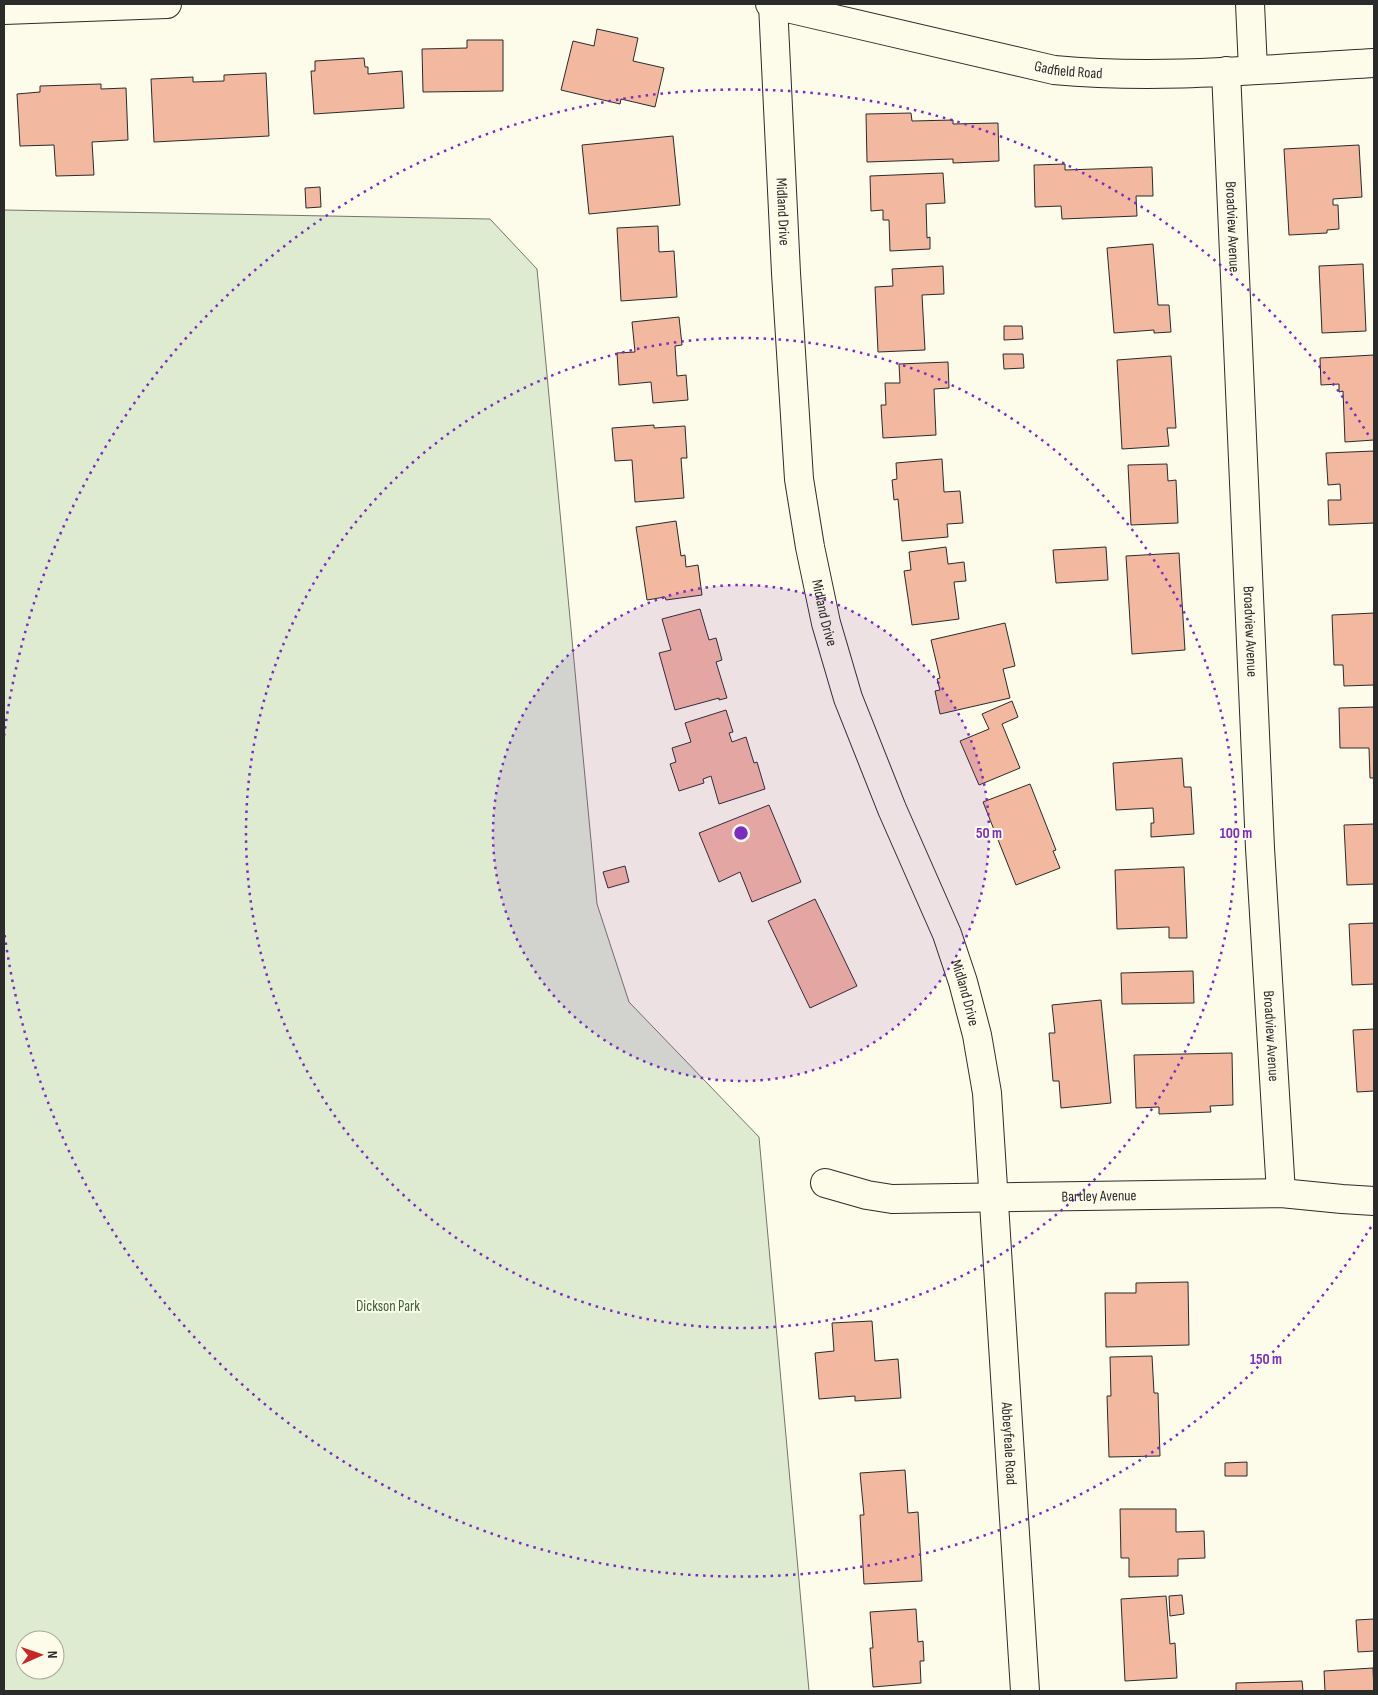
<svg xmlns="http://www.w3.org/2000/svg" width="1378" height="1695" font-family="'Sofia Sans Condensed',sans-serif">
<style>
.green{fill:#deebd1;stroke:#74746e;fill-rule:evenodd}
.building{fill:#f2b8a0;stroke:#2b2b2b}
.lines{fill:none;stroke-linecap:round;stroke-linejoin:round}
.minor-casing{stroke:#2b2b2b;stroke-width:30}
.minor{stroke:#fdfbea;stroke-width:28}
.ring{fill:none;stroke:#7b2cbf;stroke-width:2.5;stroke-dasharray:2.5 5}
.labels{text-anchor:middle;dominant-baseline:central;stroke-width:4;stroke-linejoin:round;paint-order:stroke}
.street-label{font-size:15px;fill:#2b2b2b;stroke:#fdfbea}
.park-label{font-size:15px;fill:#34623c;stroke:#fdfbea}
.centre{fill:#7b2cbf;stroke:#fdfbea;stroke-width:2.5}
.ring-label{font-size:15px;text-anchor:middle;font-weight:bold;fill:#7b2cbf;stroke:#fdfbea;stroke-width:4;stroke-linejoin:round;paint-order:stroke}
</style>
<rect width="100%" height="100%" fill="#fdfbea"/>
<path class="green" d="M4,210l486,9 47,50 60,635 32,98 130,135 50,554h-805zM25,1640h30v30h-30z"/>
<g class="building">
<path d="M597,29l41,9 -5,23 31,7 -9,39 -34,-8 -1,5 -59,-14 12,-49 21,5z"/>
<path d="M467,40h36v51l-80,1 -1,-43 45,-1z"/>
<path d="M364,58l1,9h3v7l34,-3 2,37 -90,6 -3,-43h4v-10z"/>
<path d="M266,73l3,63 -115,6 -3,-63 42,-2v5l31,-1v-6z"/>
<path d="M101,84v5l25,-1 2,52 -36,2 2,33 -38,1 -2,-31 -34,1 -3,-52 23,-2v-6z"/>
<path d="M911,113l1,8 41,-1v4l45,-1 1,38 -46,2v-4l-86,3 -1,-48z"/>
<path d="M673,136l7,69 -91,9 -7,-69z"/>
<path d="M1359,145l3,52 -29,2v6h5l1,24 -12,1v3l-38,2 -5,-86z"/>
<path d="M1065,164v6l87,-3 1,29h-17l1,20 -75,3 -1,-13 -26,1 -1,-42z"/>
<path d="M943,173l2,30 -19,1 1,34 3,-1v12l-40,2 -1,-31h-6v-10l-12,1 -1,-35z"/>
<path d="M320,187l1,20 -15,1 -1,-20z"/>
<path d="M658,226l1,26 15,-1 3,46 -56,4 -4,-73z"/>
<path d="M1153,244l5,61h11l2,27 -17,1v-3l-40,3 -7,-85z"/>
<path d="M1363,264l3,67 -44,2 -3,-67z"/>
<path d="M943,266l1,28 -22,1 3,55 -47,2 -3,-65 18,-1 -1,-17z"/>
<path d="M679,317l3,28 -7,1 2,30 9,-1 2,25 -35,3 -2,-21 -32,3 -2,-32 18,-1 -3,-30z"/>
<path d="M1004,326h18l1,13 -19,1z"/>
<path d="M1003,354h20l1,14 -20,1z"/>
<path d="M1374,355v85l-29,2 -2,-51 -4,1v-8l-18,1 -1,-27z"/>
<path d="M1171,356l5,72h-9l2,18 -47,3 -5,-89z"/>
<path d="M948,362l1,26 -15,1 2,46 -53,3 -2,-33h5l-1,-22h15l-1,-19z"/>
<path d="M654,425v3l31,-2 2,32h-6l3,40 -49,4 -3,-42 -17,1 -3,-33z"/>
<path d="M1374,451v72l-45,2 -1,-25h13l-1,-16 -12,1 -2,-32z"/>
<path d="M942,459l2,33 16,-1 3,32 -16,1 1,13 -46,4 -4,-42 -4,1 -2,-20 5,-1 -1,-16z"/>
<path d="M1167,464l1,17 8,-1 2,43 -47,2 -3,-60z"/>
<path d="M676,521l5,35 4,-1 1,12 12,-2 4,30 -36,5 -1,-3 -18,3 -11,-73z"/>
<path d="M946,547l2,17 16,-2 2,19 -12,1 5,37 -47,6 -8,-54 7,-1 -2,-18z"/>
<path d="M1106,547l2,33 -52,3 -3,-33z"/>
<path d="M1179,553l6,97 -53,4 -6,-98z"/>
<path d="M700,609l9,31 7,-2 6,22 -6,2 11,36 -8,2v-2l-44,12 -16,-57 12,-3 -9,-31z"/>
<path d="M1374,613v72l-30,1 -1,-21h-9l-2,-50z"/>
<path d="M1005,623l10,43 -12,3 7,29 -70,16 -5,-23 5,-1 -3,-11 3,-1 -9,-38z"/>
<path d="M1012,701l6,16 -16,7 18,44 -41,17 -19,-44 29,-12 -7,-15z"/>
<path d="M1374,707v71h-4l-1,-30h-29l-1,-40z"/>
<path d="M726,710l7,22 -4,1 3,9 14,-5 8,26 3,-1 8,27 -46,15 -8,-28 -8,3 1,4 -25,8 -9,-27 6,-2 -4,-14 19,-6 -6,-19z"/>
<path d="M1182,758l2,29h7l3,47 -43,3v-14h3l-1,-15 -37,2 -3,-47z"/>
<path d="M1030,784l26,66 -3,1 7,17 -44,17 -33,-83z"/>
<path d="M769,805l32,77 -49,20 -12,-30 -21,10 -20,-49z"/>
<path d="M1374,824v60l-27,1 -3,-60z"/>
<path d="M625,866l4,16 -21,6 -5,-16z"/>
<path d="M1184,867l3,71h-18v-11l-52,2 -2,-59z"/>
<path d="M815,899l42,87 -47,22 -42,-87z"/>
<path d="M1374,923v61l-22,1 -3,-61z"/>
<path d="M1193,971l1,32 -72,1 -1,-31z"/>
<path d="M1101,1000l10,103 -50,5 -2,-27h-6l-4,-48h6l-3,-28z"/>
<path d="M1374,1029v62l-17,1 -4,-62z"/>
<path d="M1232,1053l1,52 -23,1 1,6 -52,2v-7l-23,1 -2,-53z"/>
<path d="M1188,1282l1,63 -83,2 -1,-54h31v-10z"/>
<path d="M872,1321l3,40 23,-2 3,39 -46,3v-5l-36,3 -4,-46 19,-2 -2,-28z"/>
<path d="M1152,1356l2,37h4l2,63 -51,1 -2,-61h4l-1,-39z"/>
<path d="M1247,1462v14h-22v-13z"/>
<path d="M905,1470l3,43 10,-1 4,69 -58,3 -4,-69h4l-4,-42z"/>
<path d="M1120,1509h56v23l28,-1 1,27 -27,1v17l-49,1v-19h-8z"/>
<path d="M1182,1595l2,19 -14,2 -1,-20z"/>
<path d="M1166,1596l4,48 5,-1 2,35 -52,3 -4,-82z"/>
<path d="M916,1609l2,33 5,-1 1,20h-4l1,22 -48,4 -3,-39h3l-3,-36z"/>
<path d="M1374,1619v32l-16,1 -2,-32z"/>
<path d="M1373,1668l1,23h-49l-1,-20z"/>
<path d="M1302,1681l1,10h-67v-8z"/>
</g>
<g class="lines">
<g class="minor-casing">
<g id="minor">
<path id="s1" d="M770,4l284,66c106,10 213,-1 320,-7"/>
<path id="s2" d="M773,4l13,269 13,206 11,68 16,76 22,75 44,111 55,125 16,48 14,53 10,58 38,598"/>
<path d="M1250,4l3,65"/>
<path d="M4,10l163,-6"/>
<path id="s3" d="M1226,71l34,777 21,345"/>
<path id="s4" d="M825,1183l42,12 25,4 389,-6 61,6 32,2"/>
</g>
</g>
<use href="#minor" class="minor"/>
</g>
<circle cx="741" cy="833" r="248" fill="#7b2cbf" fill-opacity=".12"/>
<g class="ring">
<circle cx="741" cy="833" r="248"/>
<circle cx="741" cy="833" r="495"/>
<path d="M1371 1227A743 743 0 0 1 4 930M4 736A743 743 0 0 1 1371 439"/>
</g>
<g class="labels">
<g class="street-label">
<text stroke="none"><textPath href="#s1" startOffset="306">Gadfield Road</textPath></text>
<text stroke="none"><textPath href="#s2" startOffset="208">Midland Drive</textPath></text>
<text stroke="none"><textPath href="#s3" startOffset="156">Broadview Avenue</textPath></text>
<text stroke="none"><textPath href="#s2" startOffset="612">Midland Drive</textPath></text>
<text stroke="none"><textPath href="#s3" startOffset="561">Broadview Avenue</textPath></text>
<text stroke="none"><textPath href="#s2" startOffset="1018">Midland Drive</textPath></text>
<text stroke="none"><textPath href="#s3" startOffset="966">Broadview Avenue</textPath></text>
<text stroke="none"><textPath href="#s4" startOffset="276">Bartley Avenue</textPath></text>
<text stroke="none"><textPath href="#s2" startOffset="1472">Abbeyfeale Road</textPath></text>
</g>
<g class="park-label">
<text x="388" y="1306">Dickson Park</text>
</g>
</g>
<circle cx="741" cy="833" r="8" class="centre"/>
<g class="ring-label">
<text x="989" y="838">50 m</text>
<text x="1236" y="838">100 m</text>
<text x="1266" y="1364">150 m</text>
</g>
<rect width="1378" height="1695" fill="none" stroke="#2b2b2b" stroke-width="10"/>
<g transform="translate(40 1655) rotate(88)"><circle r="24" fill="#fdfbea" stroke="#a9a89e"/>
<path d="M0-4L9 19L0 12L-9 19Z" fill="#c62828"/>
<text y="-8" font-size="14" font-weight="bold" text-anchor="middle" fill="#2b2b2b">N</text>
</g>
</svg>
